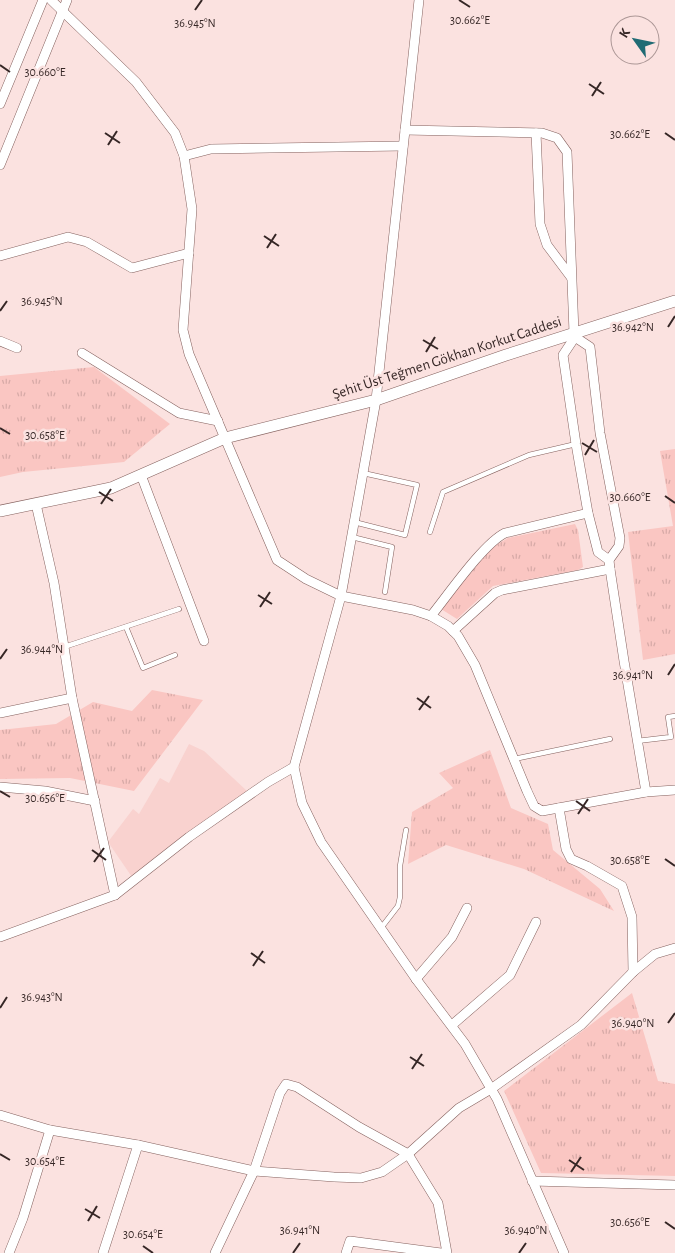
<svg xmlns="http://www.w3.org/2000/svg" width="675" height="1253" font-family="'Alegreya Sans',sans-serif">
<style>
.built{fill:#f9d2cf}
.grass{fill:url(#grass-tufts)}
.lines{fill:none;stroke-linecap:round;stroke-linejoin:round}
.service-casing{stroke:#85625f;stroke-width:5.5}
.minor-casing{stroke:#85625f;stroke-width:10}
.tertiary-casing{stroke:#85625f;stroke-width:12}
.service{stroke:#fff;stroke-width:4.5}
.minor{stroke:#fff;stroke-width:9}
.tertiary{stroke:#fff;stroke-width:11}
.ticks{fill:none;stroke:#362726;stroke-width:2}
.labels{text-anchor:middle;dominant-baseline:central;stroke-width:5;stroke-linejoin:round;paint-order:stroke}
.street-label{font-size:15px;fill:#362726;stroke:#fbe2e0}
.ticks-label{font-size:12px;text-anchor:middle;fill:#362726;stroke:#fbe2e0;stroke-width:5;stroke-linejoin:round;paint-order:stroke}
</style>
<defs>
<pattern id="grass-tufts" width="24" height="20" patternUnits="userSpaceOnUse" patternTransform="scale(1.25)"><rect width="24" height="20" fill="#fac6c2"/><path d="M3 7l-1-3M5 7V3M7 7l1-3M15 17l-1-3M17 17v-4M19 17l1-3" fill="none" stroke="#d7aaa7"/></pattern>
</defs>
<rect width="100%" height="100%" fill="#fbe2e0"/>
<path class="built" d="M189,744l15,7 43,40 -115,86 -24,-35 25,-33 6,5 21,-36 9,5z"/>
<g class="grass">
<path d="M94,367l76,57 -46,38 -101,10 -23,5v-101z"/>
<path d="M675,449v205l-32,6 -15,-128 45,-6 -13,-75z"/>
<path d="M575,524l3,6 5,37 -5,3 -85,16 -36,33 -16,-10 43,-52 12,-12 12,-7z"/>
<path d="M152,690l51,10 -69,91 -64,-13 -70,1v-49l56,-6 37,-22 39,9z"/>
<path d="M490,750l21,58 37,16 5,26 47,39 14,22 -90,-42 -78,-24 -38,19 4,-52 41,-24 -14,-15z"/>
<path d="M632,993l26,88 17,3v92l-134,-3 -37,-82z"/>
</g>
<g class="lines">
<g class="service-casing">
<g id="service">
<path d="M354,522l51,13 12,-50 -54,-12"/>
<path d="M430,532l13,-40 86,-37 47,-11"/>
<path d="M352,537l40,10 -7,45"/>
<path d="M126,627l17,41 32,-13"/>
<path d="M64,647l115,-38"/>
<path d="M637,741l34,-4 -3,-20 7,-1"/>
<path d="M514,759l96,-20"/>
<path d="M381,928l17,-22 2,-9v-31l6,-36"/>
</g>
</g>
<g class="minor-casing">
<g id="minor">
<path d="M51,0l85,82 39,51 9,23 8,53 -9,121 6,24 88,206 29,19 35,17 72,14 18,6 17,10 10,10 17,29 52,126 7,15 8,5 104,-19 29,-2"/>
<path d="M419,0l-43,400 -35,196 -47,171 8,36 19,39 95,137 49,65 32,55 67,154"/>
<path d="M0,104l43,-104"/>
<path d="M405,130l137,3 15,5 10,14 7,181 1,4 15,10 10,86 20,105 -1,8 -10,14 1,9 14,92 22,131"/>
<path d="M536,133l4,91 7,21 24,32"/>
<path d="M184,156l27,-7 192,-3"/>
<path d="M0,165l67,-165"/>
<path d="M0,256l68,-19 19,5 45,26 57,-15"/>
<path d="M575,337l-12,18 13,89 12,69 10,39 11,8"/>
<path d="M0,341l17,7"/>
<path d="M82,353l97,60 39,8"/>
<path d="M141,475l63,166"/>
<path d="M431,616c17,-21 52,-72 74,-83l83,-20"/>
<path d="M453,631l42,-38 7,-3 108,-21"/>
<path d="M72,698l43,197"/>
<path d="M0,713l72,-15 -18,-115 -18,-79"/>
<path d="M0,787l45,4 50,10"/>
<path d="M559,808l7,41 5,10 16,7 35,20 10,31 1,55"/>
<path d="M0,937l115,-42 74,-58 79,-55 26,-15"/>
<path d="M416,979l36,-42 15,-29"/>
<path d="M452,1025l58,-50 26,-53"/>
<path d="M0,1115l50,15 88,15 116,26 80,6 27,1 21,-6 26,-18 51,-46 32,-19 90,-64 52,-53 22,-18 20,-6"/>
<path d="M532,1181l143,4"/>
<path d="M9,1253l14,-35 27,-88"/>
<path d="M103,1253l35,-108"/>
<path d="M215,1253l39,-82 26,-78 6,-9 11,3 62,40 49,27 30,49 9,50"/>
<path d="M346,1253l4,-12 91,12"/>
</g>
</g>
<g class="tertiary-casing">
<path id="tertiary" d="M0,511l111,-23 114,-50 151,-38 130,-45 169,-54"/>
</g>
<use href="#service" class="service"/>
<use href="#minor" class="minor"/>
<use href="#tertiary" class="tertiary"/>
</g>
<path class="ticks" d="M459,0l11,7M195,10l7,-10M0,65l10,7M589,84l15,10M592,96l9,-14M105,133l15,10M665,133l10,7M108,145l9,-14M264,236l15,10M267,248l9,-14M0,311l7,-10M668,327l7,-11M423,340l15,9M426,352l9,-15M0,428l10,6M582,443l15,9M585,455l9,-15M99,492l14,9M665,496l10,7M101,504l10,-15M258,595l14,9M260,607l10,-15M0,659l7,-10M668,675l7,-11M417,698l14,10M419,710l10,-14M0,791l10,6M576,801l14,10M578,814l10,-15M92,850l14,10M665,859l10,7M94,862l10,-14M251,953l14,10M253,966l10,-15M0,1008l7,-11M668,1023l7,-10M410,1057l14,9M412,1069l10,-15M0,1154l10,6M569,1160l15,10M571,1172l10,-15M85,1209l15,9M88,1221l9,-15M665,1222l10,7M143,1246l10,7M293,1253l7,-10M519,1253l7,-10"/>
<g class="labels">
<g class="street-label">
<text transform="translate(447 358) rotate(-18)">Şehit Üst Teğmen Gökhan Korkut Caddesi</text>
</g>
</g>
<g class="ticks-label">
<text x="470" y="24">30.662°E</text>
<text x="195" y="27">36.945°N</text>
<text x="45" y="76">30.660°E</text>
<text x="630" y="138">30.662°E</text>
<text x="42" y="305">36.945°N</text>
<text x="633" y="331">36.942°N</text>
<text x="45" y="439">30.658°E</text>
<text x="630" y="501">30.660°E</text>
<text x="42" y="653">36.944°N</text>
<text x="633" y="679">36.941°N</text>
<text x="45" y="802">30.656°E</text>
<text x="630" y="864">30.658°E</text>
<text x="42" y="1001">36.943°N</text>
<text x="633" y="1027">36.940°N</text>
<text x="45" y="1165">30.654°E</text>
<text x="630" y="1226">30.656°E</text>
<text x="300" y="1234">36.941°N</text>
<text x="526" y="1234">36.940°N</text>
<text x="143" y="1238">30.654°E</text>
</g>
<g transform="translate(635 40) rotate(303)"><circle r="24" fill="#fbe2e0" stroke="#ac9796"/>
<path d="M0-4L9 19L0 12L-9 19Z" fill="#206b74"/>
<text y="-8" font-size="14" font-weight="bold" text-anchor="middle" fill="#362726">K</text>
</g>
</svg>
